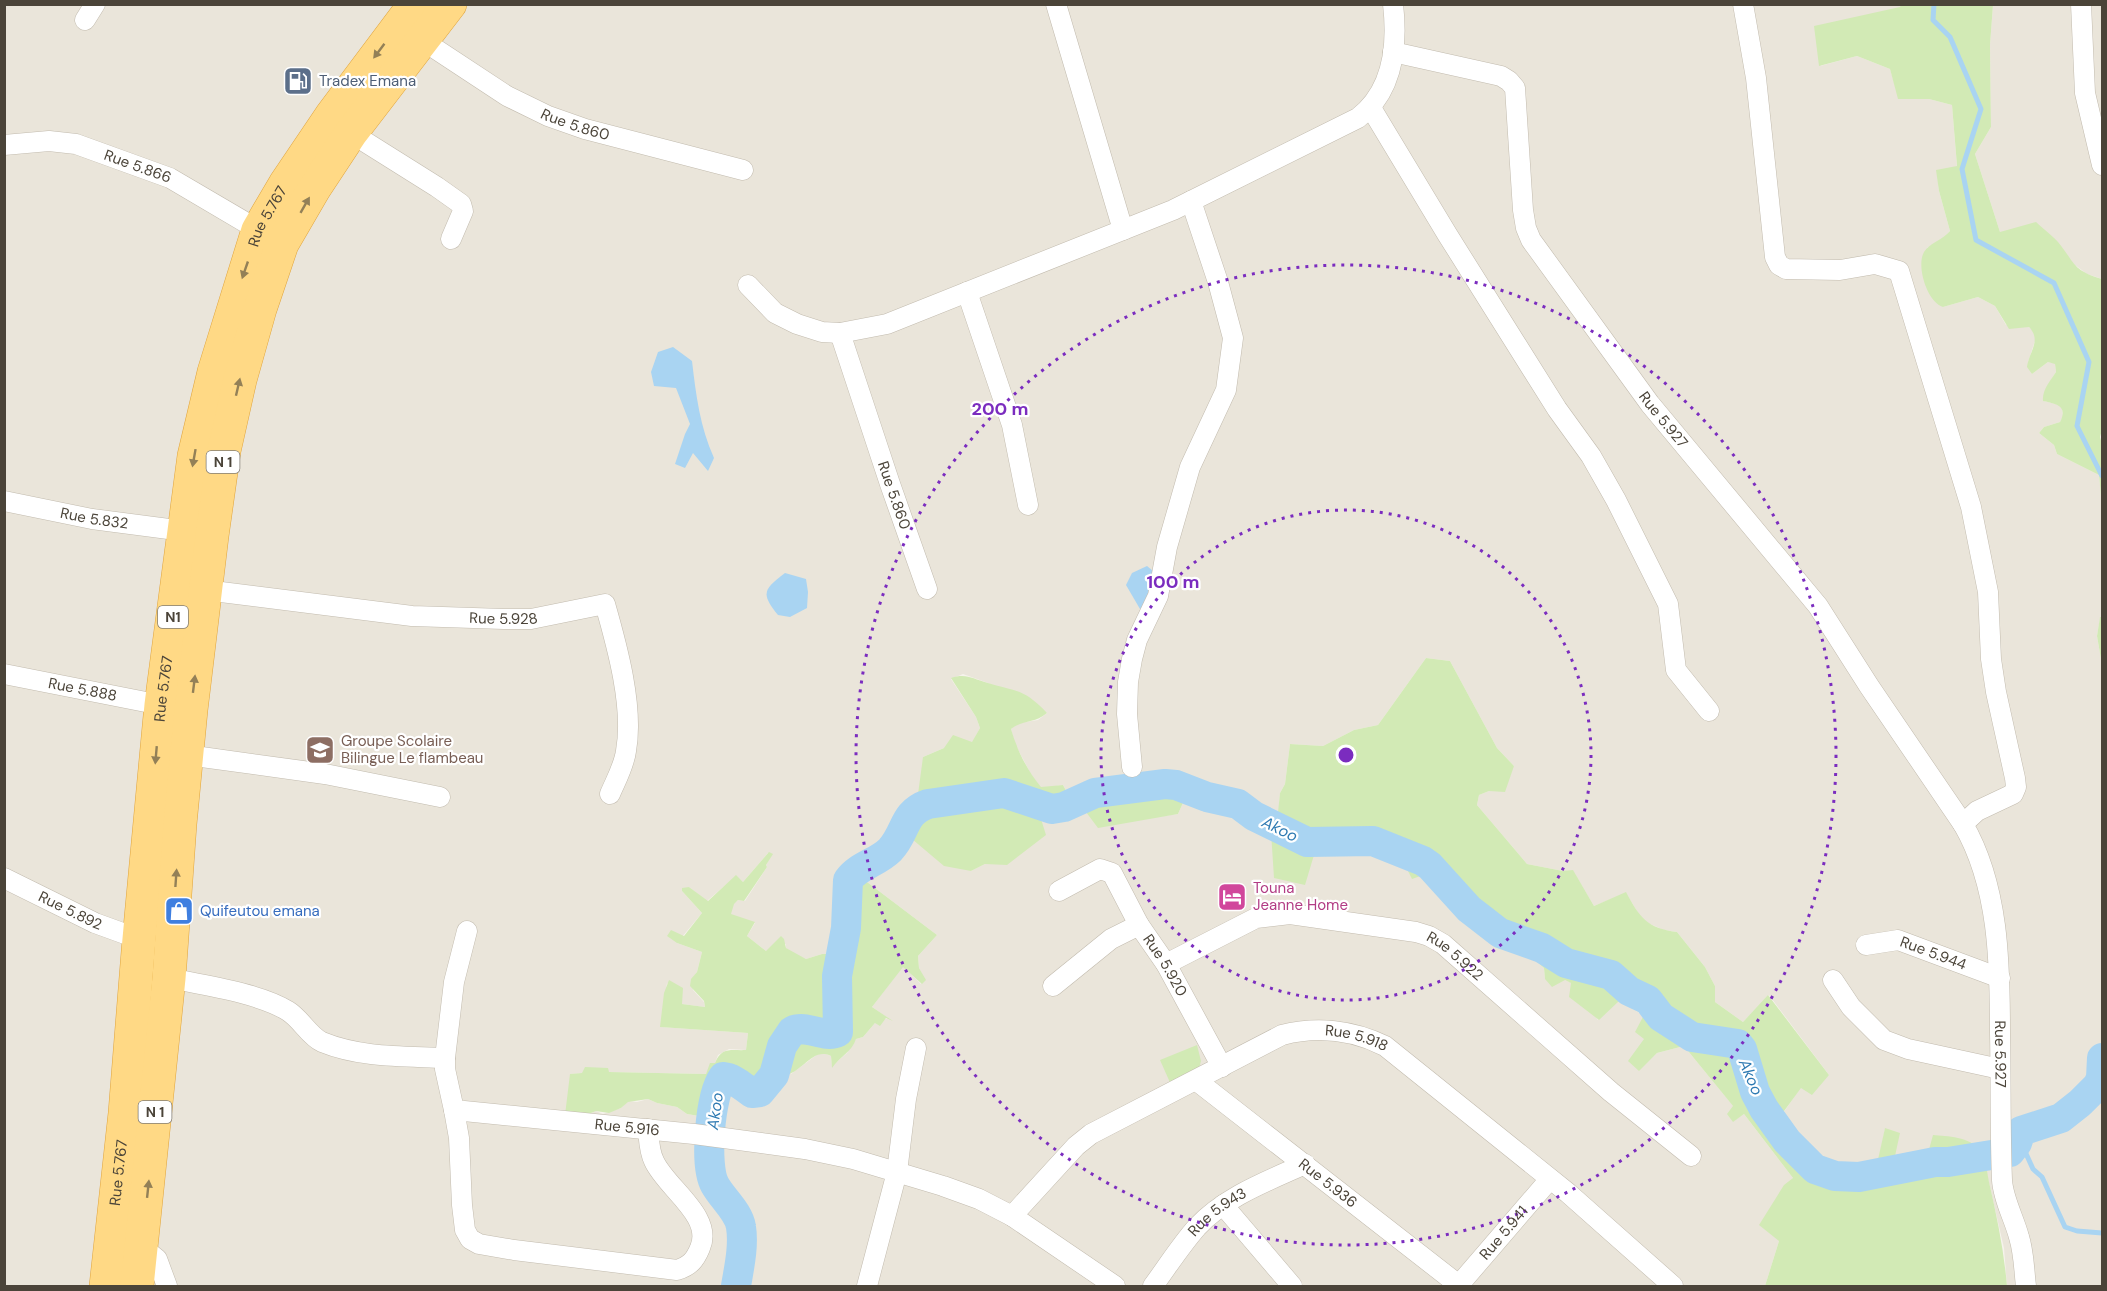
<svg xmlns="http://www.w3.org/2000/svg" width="2107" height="1291" font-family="'DM Sans',sans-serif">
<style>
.residential{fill:#eae5da;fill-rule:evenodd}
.green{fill:#d2eab5}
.water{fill:#a9d4f2}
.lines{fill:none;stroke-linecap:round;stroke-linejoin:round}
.stream{stroke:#a9d4f2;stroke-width:5}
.river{stroke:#a9d4f2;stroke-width:30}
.minor-casing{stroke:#c2bbae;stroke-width:21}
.trunk-casing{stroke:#e0a43c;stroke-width:34}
.minor{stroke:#fff;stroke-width:20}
.trunk{stroke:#ffd985;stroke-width:33}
.oneway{fill:#938057}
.ring{fill:none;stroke:#7b2cbf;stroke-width:3;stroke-dasharray:3 6}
.labels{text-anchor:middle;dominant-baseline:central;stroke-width:4.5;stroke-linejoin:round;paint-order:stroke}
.shield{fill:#fff;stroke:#817c74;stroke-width:1.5}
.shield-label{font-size:14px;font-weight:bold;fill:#4b4439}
.service-label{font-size:15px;fill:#4e5e75;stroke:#fff;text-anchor:start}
.street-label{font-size:15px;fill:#4b4439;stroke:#fff}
.education-label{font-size:15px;fill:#785e54;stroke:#fff;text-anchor:start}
.hotel-label{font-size:15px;fill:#b23c85;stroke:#fff;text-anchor:start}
.shop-label{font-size:15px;fill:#366cbe;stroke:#fff;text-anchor:start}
.water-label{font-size:16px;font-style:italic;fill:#2e7ab2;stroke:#fff}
.centre{fill:#7b2cbf;stroke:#fff;stroke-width:3}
.ring-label{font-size:18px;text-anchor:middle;font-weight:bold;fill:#7b2cbf;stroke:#fff;stroke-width:4.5;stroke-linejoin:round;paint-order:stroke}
</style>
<rect width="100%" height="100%" fill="#f6f3ec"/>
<g class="residential">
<path d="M4,5h1897v2l-81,59 37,-10 33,13 9,30h30l23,6 5,62 -20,4 2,20 11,40 -5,6 -18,11 16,59 35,-10 17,9 11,19 23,2 6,6 1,5 -8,24 4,12 16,-12 7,1 1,9 -11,18 -1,11 16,4 2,2 1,9 -3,6 -16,5 -5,6 15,12 3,9 42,21 3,32v110l-2,1 -3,18 5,29v621h-95l-3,-38 -19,-82 -5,-16 -53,7 -33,-1 -9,-27 -7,35 -37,6 -34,-11 2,-14 -30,-26 22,-32 28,-12 -60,-80 -26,27 -28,-20v-16l-10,-19 -28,-35 -13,-2 -21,-9 -17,-28 -32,13 -21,-35h-10l-36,-7 -50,-59 2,-10 10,-4 25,-25 -17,-18 -47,-87 -24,-3 -48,67 -24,5 -31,16 -33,-2 -5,40 -5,9 -2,29 -21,-6 1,-11 -56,-14 -9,-5h-90l-33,12 -7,-13 -22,3 -9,-12 -17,-32 -4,-15 7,-6 20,-3 9,-7 -59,-30 -25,-9 -12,5 25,38 4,11 -8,15 -28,5 -21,9 48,114 14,-7 55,-45 34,-14 6,-1 69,14 29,-4 8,-18 40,10 46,26 45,13 8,-1 51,2 10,16 6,-8 11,5 43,34v3l13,11 49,38 17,6 19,17 1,11 20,1 7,3 26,37 21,-20 25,16v23l-5,31 18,-17 27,-7 50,61 -1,14 11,-7 49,64 -14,63 -14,45h-1760zM768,853l4,1 -6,11 1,2 -22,34 -7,-1 -5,4 -3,11 25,8 -8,13 19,15 20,-7v4l6,5 14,6 16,-5h6l7,13 -2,55h-26l-14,4 -10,12 -18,36 -16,7 -23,-11 -7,2 -7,13 -7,32 -18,-3 -10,-7 -20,-4 -9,-4 -11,3 -9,-1 -7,7 -18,6 -7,-3 -10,4 -16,-41 38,-2 98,2 9,-11 3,-8 11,-6 17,1 2,-17 -87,-6 6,-44 15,21 23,3 -1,-5 -11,-12 -1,-11 5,-7 5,-20 -25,-9 25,-30 -20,-22 7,-4 18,14 29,-25 7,6zM863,879l74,56 -19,21 1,12 6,12 -4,4 -18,-18 -31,41 16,11 -13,5 -12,14 -7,2 -9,14 -15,13 -1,-10 -5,-2h-8l-27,20 11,-39 23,5 14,-2 4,-3 1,-6 -3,-38 1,-10z"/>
<path d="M1993,5h109v274l-15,-5 -16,-12 -71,-30 -25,-78 16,-27 -1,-82z"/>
</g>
<g class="green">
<path d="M1901,5h92l-3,40 1,82 -16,27 25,78 36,-10c7,7 16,13 22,20 18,22 14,28 44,37v151l-2,7 2,7v63l-3,-32 -42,-21 -3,-9 -15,-12 5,-6 16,-5c8,-16 -3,-18 -17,-21 -1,-11 7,-20 13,-29l-1,-8 -7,-2 -16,12 -5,-7c2,-16 15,-26 2,-40l-20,2 -14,-23 -17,-9 -35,10c-16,-5 -27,-41 -19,-55 5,-9 19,-12 26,-21l-11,-40 -3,-21 21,-4 -5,-61 -23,-6h-31l-8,-30 -33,-13 -38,10 -5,-40 86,-19z"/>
<path d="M2100,617h2v48l-5,-29z"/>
<path d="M1426,658l24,3 47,87 17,18 -9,26 -16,-1 -10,4 -2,10 50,59 36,7 10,-1 21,36 32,-14c14,26 21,36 51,40l28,35 10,19v16l28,20 25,-27 61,80 -17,20 -11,-7 -22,30 30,27 -2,14 34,11 36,-6 8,-36 15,5 -5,23 32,1 6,-22c14,1 37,2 47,15 6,8 7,22 9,32 8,35 15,69 18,104h-242l14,-45 -20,-16 25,-40 9,-7 -49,-64 -11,8 -6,-8 6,-8 -49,-60 -27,7 -18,18 -11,-10 16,-22 -9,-7 9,-17 -25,-14 -20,19 -30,-23 2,-14 -6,-3 -13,7 -7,-8 -1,-11 -19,-17 -17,-6 -26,-16 -36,-33v-3l-23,-18 -11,4 -4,-8 1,-5 -6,-7 -10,-5 -7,8 -11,-6v-10l-50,-2 -8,1 -12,40 -31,-7 -3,-46 -45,-26 -40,-10 -8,18 -80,14 -18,-24 -6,1 -33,14 5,16 -39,30 -22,-1 -14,7 -27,-5 -32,-27 11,-82 21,-9 9,-13 19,7 8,-14 -4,-11 -25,-39c16,-5 21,1 37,5 30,9 36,6 59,30 -13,11 -23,6 -36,16 6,21 16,41 30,58l22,-2 7,13h4c37,-15 61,-22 101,-15 10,1 18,3 27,8l56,14 -1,11 20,6 3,-29 5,-9 5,-40 33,2 31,-16 24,-5z"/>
<path d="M769,852l4,2 -7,11 1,2 -23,34 -6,-1 -4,4 -3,10 24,8 -8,14 19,15 15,-15 3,3 2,9 20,11 16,-5h6l4,-8 7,-1 -4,22 -2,55c-44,0 -44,4 -63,42 -3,6 -6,12 -11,15 -13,7 -27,-10 -40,-7l-7,13 -7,32 -18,-3 -10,-7 -20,-4 -9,-4 -20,3 -7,6 -12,5 -13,-2 -10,4h-21l5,-41 12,-1 3,-6 23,1 1,4 97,2 4,-11h5c7,-17 17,-12 31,-13l2,-17 -88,-6 4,-34 5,-13 14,8 -1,16 23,3 -1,-6 -14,-15 1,-7 6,-7 5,-20 -25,-9 -10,-7 4,-6 13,6 18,-23 -20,-22v-3l7,-1 19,14 28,-26 7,7z"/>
<path d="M863,879l74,56 -19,21 1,12 7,12 -4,4 -19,-17 -31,40 21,14 -7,-3 -6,8 -5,-3 -12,14 -7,2c-4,13 -17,18 -24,29l-1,-12c-20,-10 -31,22 -49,18 0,-11 3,-33 16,-39 11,-4 41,16 46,-6l-3,-38 1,-10 7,-31 6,-55z"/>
<path d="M1197,1045l4,16 -4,15 -25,11 -12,-27z"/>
</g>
<g class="water">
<path d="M673,347l19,14c4,34 8,66 22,97l-6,13 -15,-18 -8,15 -10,-4 10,-30 5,-10 -14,-36 -22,-2 -3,-14 7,-20z"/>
<path d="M1147,566l12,10 -6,23 -13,10 -14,-24 6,-12z"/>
<path d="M785,573l21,6 2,13 -1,16 -17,9 -12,-2c-18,-22 -14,-26 7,-42z"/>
</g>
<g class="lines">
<g class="stream">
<path d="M1934,4l-1,16 17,17 31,72 -19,60 14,71 78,43 35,79 -12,64 25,50"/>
<path d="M2017,1143l6,4 10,22 9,8 23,50 12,4 25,2"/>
</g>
<path class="river" d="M736,1286c3,-18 8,-40 5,-59 -2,-15 -19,-29 -26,-42 -11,-19 -5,-90 8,-108 11,1 20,10 29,16l8,-1 14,-17 8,-29 10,-15c15,-7 32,8 46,1l-1,-56 9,-48 2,-48c11,-15 29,-17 42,-30 17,-18 12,-37 38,-46l76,-11 48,16 12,-2 31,-14 70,-9 11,1 31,12 31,7 16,12 53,26 66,-1 50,20 7,5 39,43 31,24 42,15 24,15 45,12 18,16 19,9 13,17 31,20 46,7 4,5 13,43 9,17 23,32 28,28 20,7 24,1 76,-15h13l62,-10 7,-9 4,-12 40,-13 19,-15 18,-18 3,-7 1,-20"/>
<g class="minor-casing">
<g id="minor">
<path d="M1056,4l67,226"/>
<path id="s1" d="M1743,4l13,74 19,179 4,8 7,4 54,1 35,-6 24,7 72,236 17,85 3,67 5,33 19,86 1,9 -3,7 -36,17 -14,13c36,62 37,139 37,209 1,49 0,98 2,147 1,19 12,38 17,57 5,16 5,33 7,49"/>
<path d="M2081,4l4,89 17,72"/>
<path d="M85,20l10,-16"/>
<path id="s2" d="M422,40l85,56 41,20 37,13 158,41"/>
<path id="s3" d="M1393,52l108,24 8,5 6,7 8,122 3,18 5,12 119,164 168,202 51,80 94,138"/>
<path d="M1371,108l76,126 110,175 34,47 25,44 52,104 8,66 33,41"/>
<path d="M351,133l86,54 24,17 2,7 -12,28"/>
<path id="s4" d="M4,145l45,-4 27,3 94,34 97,57"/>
<path d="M748,285l27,28 22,11 25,8 18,1 47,-9 286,-114 185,-92c35,-27 40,-71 35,-114"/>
<path d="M967,292l45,133 16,80"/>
<path id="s5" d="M840,333l50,151 37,105"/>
<path id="s6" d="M4,501l88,18 92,12"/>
<path id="s7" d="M205,590l207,26 92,3h27l74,-15c12,42 29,103 21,147 -2,15 -10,29 -16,43"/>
<path id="s8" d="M4,674l157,31"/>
<path d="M187,755l138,19 115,23"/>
<path d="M1132,767l-5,-53 1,-32 4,-23 5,-19 21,-44 9,-49 23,-80 36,-77 7,-52 -15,-56 -27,-81"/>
<path id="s9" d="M4,878l91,45 44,16"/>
<path d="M1059,891l41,-22 12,4 27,52"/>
<path id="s10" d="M1866,945l32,-5 102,38"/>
<path id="s11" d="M1166,964l90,-46 34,-4 126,18 13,4 14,8 168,148 80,64"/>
<path id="s12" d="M169,978c34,7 90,15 119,33 13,8 21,25 34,31 39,16 82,14 123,16v11l9,41 240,24 111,15 48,10 90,27 36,13 33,17 103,70"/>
<path d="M1833,980l18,27 33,33 24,9 92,20"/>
<path id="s13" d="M1053,986l58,-47 28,-14 27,39 56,103"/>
<path d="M445,1058l9,-76 13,-51"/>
<path id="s14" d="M1197,1081l263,205"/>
<path d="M454,1110l5,28 3,67 3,25 5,9 9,5 35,6 163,20c13,-4 18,-10 23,-22 14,-32 -34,-60 -46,-87 -5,-10 -5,-22 -6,-32"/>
<path d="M1223,1205l69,81"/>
<path id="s15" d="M1012,1216l64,-70 15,-12 191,-99c35,-9 71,-5 103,11l183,147 105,93"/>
<path d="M142,1247l15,12 10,27"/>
<path d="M867,1286l30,-114 9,-73 10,-51"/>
<path id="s16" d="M1153,1286c14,-19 28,-41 44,-59 29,-31 71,-46 108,-63"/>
<path id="s17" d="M1458,1286l92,-107"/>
</g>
</g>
<g class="trunk-casing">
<g id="trunk">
<path id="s18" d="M106,1286l19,-173 14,-174 22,-234 33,-249 20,-84 44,-142 27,-46 46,-68 84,-112"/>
<path d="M137,1286l32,-308 11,-154 11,-114 21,-174 12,-85 16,-71 20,-71 22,-65 32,-55 37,-56 99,-129"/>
</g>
</g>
<use href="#minor" class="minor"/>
<use href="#trunk" class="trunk"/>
</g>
<defs><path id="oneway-solid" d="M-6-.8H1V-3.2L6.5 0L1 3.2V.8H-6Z" transform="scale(1.5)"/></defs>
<g class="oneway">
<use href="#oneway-solid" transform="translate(379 51) rotate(127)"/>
<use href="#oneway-solid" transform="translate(305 205) rotate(-60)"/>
<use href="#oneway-solid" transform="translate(245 270) rotate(109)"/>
<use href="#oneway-solid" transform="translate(238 387) rotate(-77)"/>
<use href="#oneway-solid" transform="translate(194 458) rotate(100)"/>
<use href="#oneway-solid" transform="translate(194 684) rotate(-83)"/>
<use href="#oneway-solid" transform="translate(156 755) rotate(95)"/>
<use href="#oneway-solid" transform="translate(176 878) rotate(-86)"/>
<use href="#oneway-solid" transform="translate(148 1189) rotate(-84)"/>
</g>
<g class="ring">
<circle cx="1346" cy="755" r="245"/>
<circle cx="1346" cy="755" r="490"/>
</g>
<defs>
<g id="fuel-square" transform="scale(1.5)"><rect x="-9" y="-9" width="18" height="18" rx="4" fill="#5c6f8a" stroke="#fff"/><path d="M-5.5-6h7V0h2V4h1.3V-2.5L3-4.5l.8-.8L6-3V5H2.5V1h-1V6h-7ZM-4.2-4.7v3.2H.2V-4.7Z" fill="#fff"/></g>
<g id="school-square" transform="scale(1.5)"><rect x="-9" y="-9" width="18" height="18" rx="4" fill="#8d6e63" stroke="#fff"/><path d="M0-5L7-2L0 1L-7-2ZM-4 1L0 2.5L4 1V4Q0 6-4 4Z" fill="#fff"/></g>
<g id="hotel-square" transform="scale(1.5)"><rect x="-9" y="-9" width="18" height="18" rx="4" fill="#d1479c" stroke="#fff"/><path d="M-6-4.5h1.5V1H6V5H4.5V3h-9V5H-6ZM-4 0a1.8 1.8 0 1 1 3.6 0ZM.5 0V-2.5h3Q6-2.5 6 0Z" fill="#fff"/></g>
<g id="shop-square" transform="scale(1.5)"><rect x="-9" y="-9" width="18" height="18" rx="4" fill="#3f7fe0" stroke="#fff"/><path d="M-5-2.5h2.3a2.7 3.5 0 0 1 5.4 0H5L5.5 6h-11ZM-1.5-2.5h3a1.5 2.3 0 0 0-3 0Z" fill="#fff"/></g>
</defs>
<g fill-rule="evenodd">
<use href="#fuel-square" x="298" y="81"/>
<use href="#school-square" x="320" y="750"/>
<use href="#hotel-square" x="1232" y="897"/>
<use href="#shop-square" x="179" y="911"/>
</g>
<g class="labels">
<g class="shield">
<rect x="206.5" y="451" width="33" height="22" rx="4.5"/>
<rect x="158" y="606" width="30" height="22" rx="4.5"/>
<rect x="138.5" y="1101" width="33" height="22" rx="4.5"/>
</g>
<g class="shield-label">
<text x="223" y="462">N 1</text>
<text x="173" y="617">N1</text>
<text x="155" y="1112">N 1</text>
</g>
<g class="service-label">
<text x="319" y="81">Tradex Emana</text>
</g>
<g class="street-label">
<text stroke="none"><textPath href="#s2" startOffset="176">Rue 5.860</textPath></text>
<text stroke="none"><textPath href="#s4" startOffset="138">Rue 5.866</textPath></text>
<text stroke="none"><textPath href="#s18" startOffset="1086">Rue 5.767</textPath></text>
<text stroke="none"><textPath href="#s3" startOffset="506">Rue 5.927</textPath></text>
<text stroke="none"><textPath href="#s5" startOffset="171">Rue 5.860</textPath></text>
<text stroke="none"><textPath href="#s6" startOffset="92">Rue 5.832</textPath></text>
<text stroke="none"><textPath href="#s7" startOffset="300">Rue 5.928</textPath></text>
<text stroke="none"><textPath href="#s8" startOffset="80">Rue 5.888</textPath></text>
<text stroke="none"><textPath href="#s18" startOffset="600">Rue 5.767</textPath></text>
<text stroke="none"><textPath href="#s9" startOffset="74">Rue 5.892</textPath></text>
<text stroke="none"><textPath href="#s10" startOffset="70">Rue 5.944</textPath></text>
<text stroke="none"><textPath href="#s11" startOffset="309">Rue 5.922</textPath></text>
<text stroke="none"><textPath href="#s13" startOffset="154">Rue 5.920</textPath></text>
<text stroke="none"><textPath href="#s15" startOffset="405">Rue 5.918</textPath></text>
<text stroke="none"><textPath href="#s1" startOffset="1220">Rue 5.927</textPath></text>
<text stroke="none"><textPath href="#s12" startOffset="522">Rue 5.916</textPath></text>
<text stroke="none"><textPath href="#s18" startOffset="114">Rue 5.767</textPath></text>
<text stroke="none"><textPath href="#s14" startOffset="166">Rue 5.936</textPath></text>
<text stroke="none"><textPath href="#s16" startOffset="99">Rue 5.943</textPath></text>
<text stroke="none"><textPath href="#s17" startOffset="70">Rue 5.941</textPath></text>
</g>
<g class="education-label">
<text x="341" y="741">Groupe Scolaire<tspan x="341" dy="17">Bilingue Le flambeau</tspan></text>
</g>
<g class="hotel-label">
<text x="1253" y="888">Touna<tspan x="1253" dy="17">Jeanne Home</tspan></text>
</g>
<g class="shop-label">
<text x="200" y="911">Quifeutou emana</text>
</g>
<g class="water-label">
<text transform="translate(1280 829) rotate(26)">Akoo</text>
<text transform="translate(1751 1077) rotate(67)">Akoo</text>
<text transform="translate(715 1111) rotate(-82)">Akoo</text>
</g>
</g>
<circle cx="1346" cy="755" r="9" class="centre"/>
<g class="ring-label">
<text x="1000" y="415">200 m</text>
<text x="1173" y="588">100 m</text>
</g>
<rect width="2107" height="1291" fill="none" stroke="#4b4439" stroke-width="12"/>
</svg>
